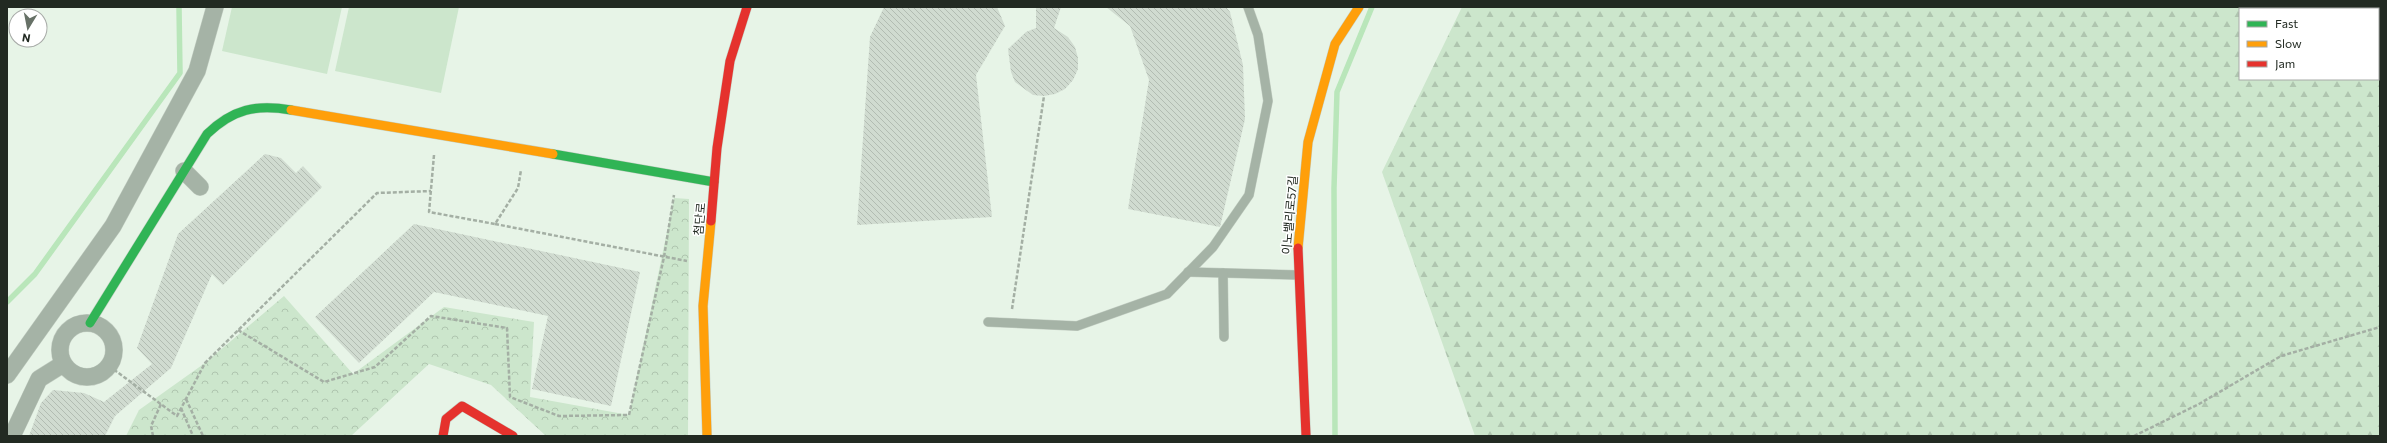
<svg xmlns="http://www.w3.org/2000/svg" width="2387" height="443" font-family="Commissioner,'Noto Sans KR',sans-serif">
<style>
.forest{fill:url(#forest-firs);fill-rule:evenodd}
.park{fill:url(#park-crowns)}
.garden{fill:#cce6cc}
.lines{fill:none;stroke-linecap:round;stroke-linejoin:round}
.stream{stroke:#b9e6ba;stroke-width:5.5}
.building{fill:url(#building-back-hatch)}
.lane-casing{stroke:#c4cfc4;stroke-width:10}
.street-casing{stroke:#c4cfc4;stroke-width:18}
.fast-casing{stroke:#c4cfc4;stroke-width:10}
.slow-casing{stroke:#c4cfc4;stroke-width:10}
.jam-casing{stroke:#c4cfc4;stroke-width:10}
.path{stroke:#a4afa4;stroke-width:2.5;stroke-dasharray:4 2;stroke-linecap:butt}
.lane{stroke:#a5b3a6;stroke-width:9}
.street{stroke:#a5b3a6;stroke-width:17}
.fast{stroke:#30b455;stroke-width:9}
.slow{stroke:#ff9f0a;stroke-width:9}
.jam{stroke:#e5322d;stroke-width:9}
.labels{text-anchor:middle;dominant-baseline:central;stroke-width:3;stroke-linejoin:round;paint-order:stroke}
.street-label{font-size:12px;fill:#222a22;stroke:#fff}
</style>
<defs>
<pattern id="forest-firs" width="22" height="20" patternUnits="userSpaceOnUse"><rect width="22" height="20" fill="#cce6cc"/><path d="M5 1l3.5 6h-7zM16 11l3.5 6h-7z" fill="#afc5af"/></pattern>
<pattern id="park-crowns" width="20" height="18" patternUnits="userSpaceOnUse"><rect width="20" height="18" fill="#cce6cc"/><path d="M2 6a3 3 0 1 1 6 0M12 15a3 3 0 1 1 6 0" fill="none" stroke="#afc5af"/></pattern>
<pattern id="building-back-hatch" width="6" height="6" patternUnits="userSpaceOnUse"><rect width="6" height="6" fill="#d0dbd0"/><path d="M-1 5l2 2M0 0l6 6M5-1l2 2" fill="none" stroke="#b2bcb2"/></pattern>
</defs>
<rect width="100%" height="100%" fill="#e7f4e7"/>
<path class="forest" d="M1462,7h918v429h-905l-93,-264zM2240,9h138v70h-138z"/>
<path class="park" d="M674,198l15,1 -1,237h-142l-55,-51 -62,-21 -78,72h-225l13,-26 66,-47 79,-67 69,78 91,-67 90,15 -4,75 99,18z"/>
<g class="garden">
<path d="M232,7h110l-15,67 -105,-23z"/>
<path d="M349,7h110l-18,86 -106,-22z"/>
</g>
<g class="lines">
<g class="stream">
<path d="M7,302l28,-28 145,-201 -1,-66"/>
<path d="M1335,436l-1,-248 3,-96 35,-85"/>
</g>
</g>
<g class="building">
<path d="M884,7h113l8,19 -29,49 16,142 -135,8 13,-188z"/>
<path d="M1036,7h25l-7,21 14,9 7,10 3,11v11l-5,11 -8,9 -10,5 -11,2 -11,-1 -18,-13 -4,-10 -3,-23 18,-17 10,-4z"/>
<path d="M1106,7h120l4,5 13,53 2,54 -25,108 -92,-18 21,-129 -19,-54z"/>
<path d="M265,154l16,4 15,15 7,-7 19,21 -99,98 -11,-11 -41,94 -56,48 -10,20h-76l12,-33 12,-13 31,3 20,9 48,-38 -15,-16 41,-114z"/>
<path d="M414,224l226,48 -29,134 -79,-17 16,-73 -114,-24 -75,71 -44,-46z"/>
</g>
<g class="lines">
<g class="lane-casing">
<g id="lane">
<path d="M1188,272l110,3"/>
<path d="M1223,273l1,64"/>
<path d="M988,322l89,4 90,-32 46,-47 36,-52 19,-94 -10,-66 -10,-28"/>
</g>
</g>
<g class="street-casing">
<g id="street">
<path d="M184,171l16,16"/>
<circle cx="87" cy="350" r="27"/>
<path d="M7,375l106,-149 84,-155 18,-64"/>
<path d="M12,436l27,-57 24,-15"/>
</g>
</g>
<g class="fast-casing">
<g id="fast">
<path d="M553,154l161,28"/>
<path d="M90,323l117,-189c26,-25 49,-30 84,-24"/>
</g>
</g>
<g class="slow-casing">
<g id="slow">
<path d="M291,110l262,44"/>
<path d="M1298,248l10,-106 27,-98 24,-37"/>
<path d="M707,436l-4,-130 8,-85"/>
</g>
</g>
<g class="jam-casing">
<g id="jam">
<path d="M711,221l6,-73 13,-87 17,-54"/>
<path d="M1298,248l8,188"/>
<path d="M443,436l3,-17 16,-13 51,30"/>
</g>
</g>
<g class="path">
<path d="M434,155l-5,57 66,12 23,-36 3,-18"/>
<path d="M495,224l192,37"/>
<path d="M1012,309l32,-213"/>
<path d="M238,330l86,52 51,-15 56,-51 76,12 3,69 49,19 70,-1 35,-158 10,-62"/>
<path d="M109,366l68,50 28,-53 172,-170 54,-2"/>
<path d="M186,399l17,37"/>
<path d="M181,408l12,28"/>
<path d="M153,436l-2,-10 10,-22"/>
<path d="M2134,436l65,-32 82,-48 99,-29"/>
</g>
<use href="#lane" class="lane"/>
<use href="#street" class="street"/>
<use href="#fast" class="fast"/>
<use href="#slow" class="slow"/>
<use href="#jam" class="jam"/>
</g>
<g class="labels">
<g class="street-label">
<text transform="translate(1289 215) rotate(-85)">이노밸리로57길</text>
<text transform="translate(699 219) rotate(-85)">첨단로</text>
</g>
</g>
<rect width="2387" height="443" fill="none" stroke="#222a22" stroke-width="16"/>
<rect x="2239" y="8" width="140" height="72" fill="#ffffff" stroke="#a7aaa7"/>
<rect x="2247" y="21" width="20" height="6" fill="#30b455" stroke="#a7aaa7"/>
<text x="2275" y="28" font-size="12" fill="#222a22">Fast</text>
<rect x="2247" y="41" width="20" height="6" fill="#ff9f0a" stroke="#a7aaa7"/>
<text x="2275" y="48" font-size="12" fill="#222a22">Slow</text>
<rect x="2247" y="61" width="20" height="6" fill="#e5322d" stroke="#a7aaa7"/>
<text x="2275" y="68" font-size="12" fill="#222a22">Jam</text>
<g transform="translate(28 28) rotate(190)"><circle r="19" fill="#ffffff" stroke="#a7aaa7"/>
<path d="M0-3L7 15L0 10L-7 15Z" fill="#677167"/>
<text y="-6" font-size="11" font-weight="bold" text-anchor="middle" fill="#222a22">N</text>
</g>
</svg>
